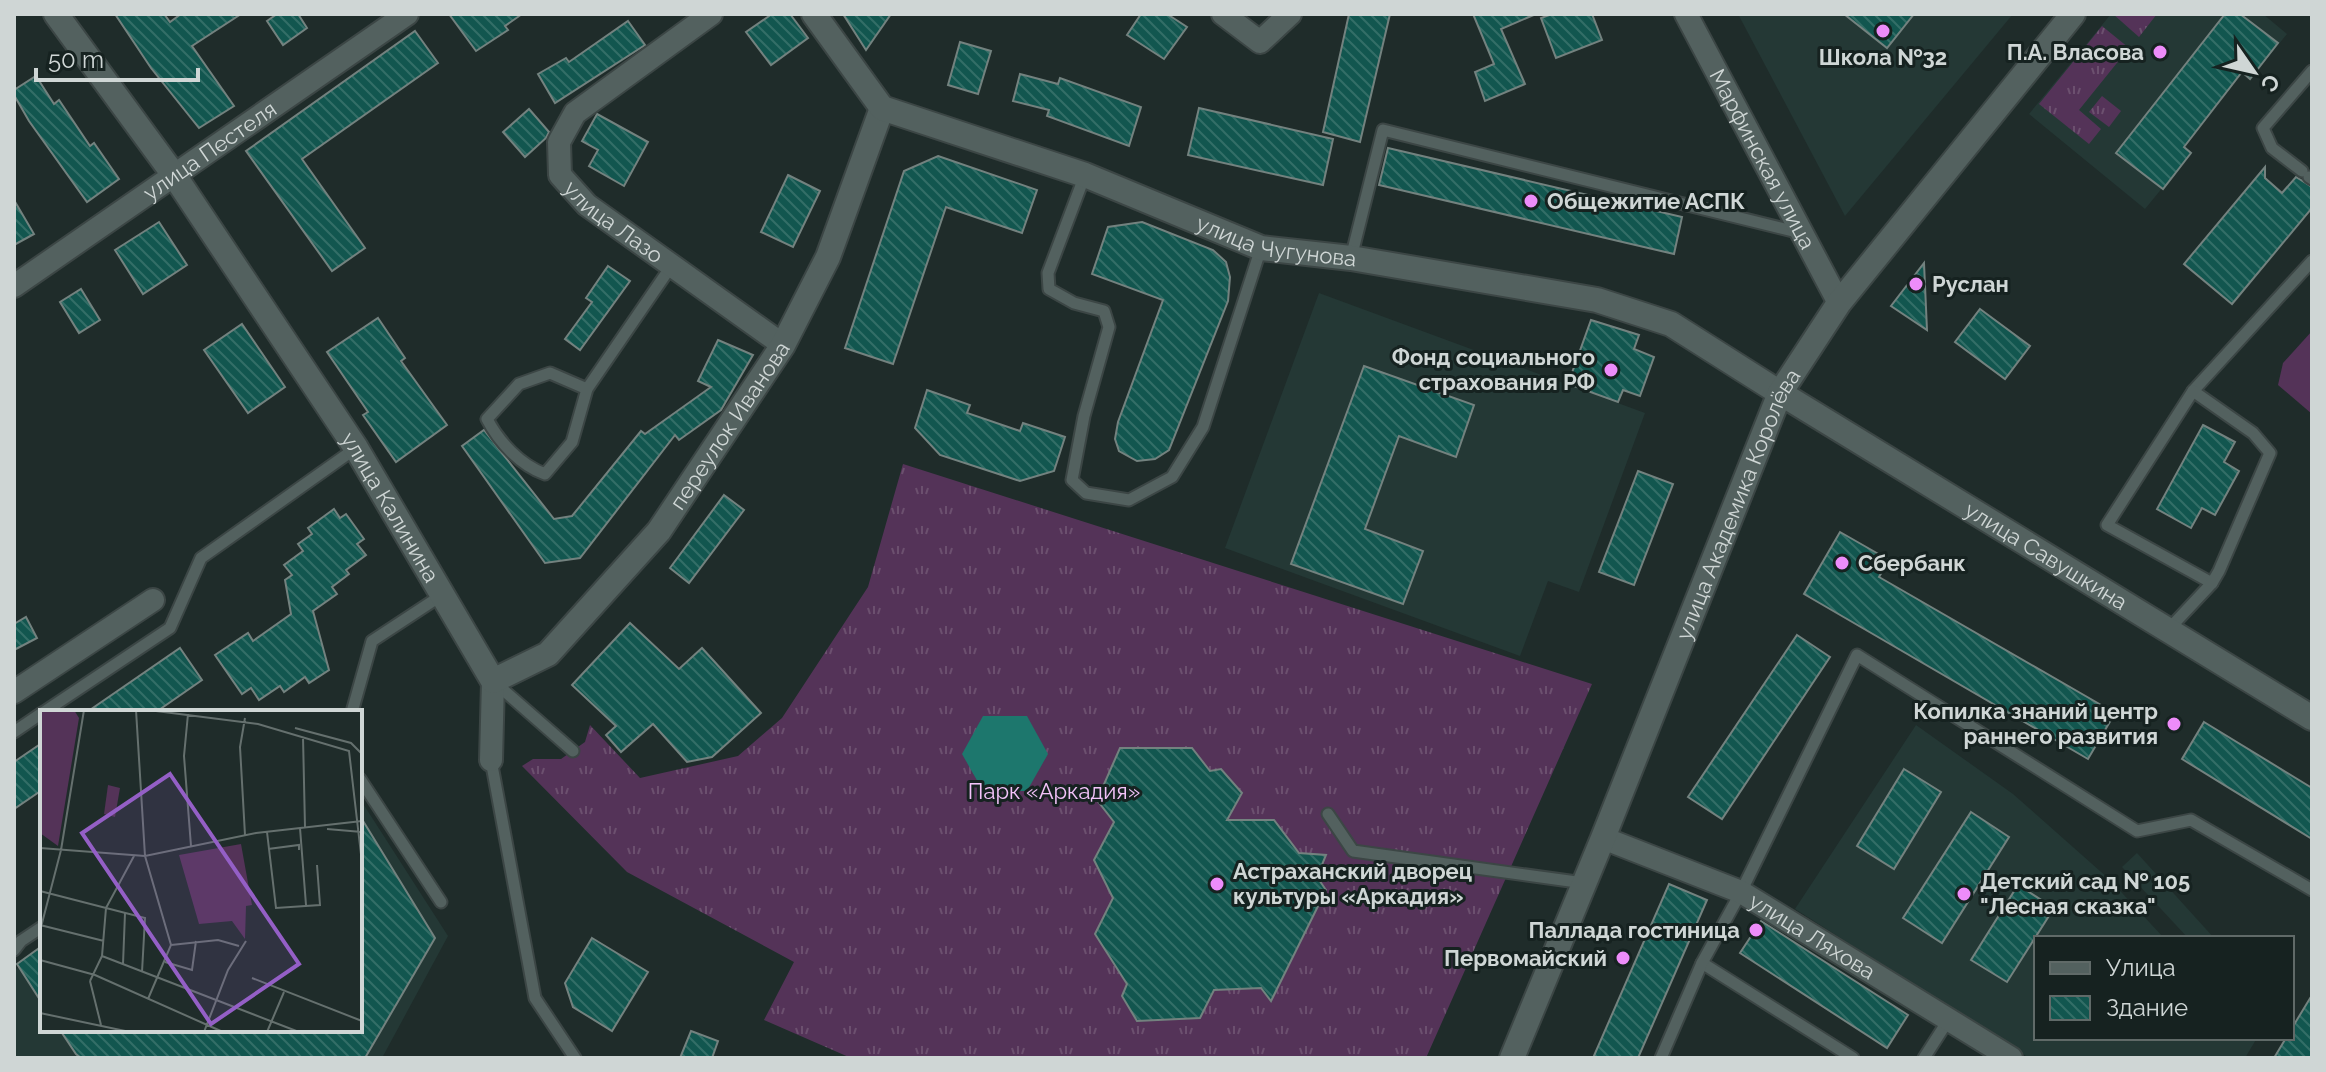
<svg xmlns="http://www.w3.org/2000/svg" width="2326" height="1072" font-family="Raleway,sans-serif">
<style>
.built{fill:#243835}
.grass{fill:url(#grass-tufts)}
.garden{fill:#543358}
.water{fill:#1d776d}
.building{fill:url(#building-back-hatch);stroke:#73827f;stroke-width:2}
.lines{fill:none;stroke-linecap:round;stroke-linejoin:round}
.service-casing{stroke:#3c4645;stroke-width:15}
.minor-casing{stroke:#3c4645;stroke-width:26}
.tertiary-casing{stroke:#3c4645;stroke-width:28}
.secondary-casing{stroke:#3c4645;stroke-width:28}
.service{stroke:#53615f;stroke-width:11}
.minor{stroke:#53615f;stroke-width:22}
.tertiary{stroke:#53615f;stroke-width:24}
.secondary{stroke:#53615f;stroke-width:24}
.poi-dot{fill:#ed8cf9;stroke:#162220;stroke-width:3}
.labels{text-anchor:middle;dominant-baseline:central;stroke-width:6;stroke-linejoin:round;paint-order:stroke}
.poi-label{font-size:22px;font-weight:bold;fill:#cfd6d5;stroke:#162220;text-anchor:end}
.street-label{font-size:22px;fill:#cfd6d5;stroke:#162220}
.park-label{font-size:22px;fill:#f4c3fa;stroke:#162220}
.inset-road{fill:none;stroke:#65706e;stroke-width:2}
.view{fill:#945fc6;fill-opacity:0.15;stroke:#945fc6;stroke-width:4}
.inset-edge{fill:none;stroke:#cfd6d5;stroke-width:4}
</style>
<defs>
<pattern id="grass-tufts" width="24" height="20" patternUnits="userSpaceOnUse" patternTransform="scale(2)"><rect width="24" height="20" fill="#543358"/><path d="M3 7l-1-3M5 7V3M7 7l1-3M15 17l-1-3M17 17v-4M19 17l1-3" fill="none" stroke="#6c506f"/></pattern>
<pattern id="building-back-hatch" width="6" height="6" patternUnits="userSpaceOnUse" patternTransform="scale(2)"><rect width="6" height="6" fill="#12564f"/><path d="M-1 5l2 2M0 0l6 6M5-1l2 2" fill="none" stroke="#336e67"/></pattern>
</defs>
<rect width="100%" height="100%" fill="#1f2c2a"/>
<g class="built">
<path d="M1738,14h275l-168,202z"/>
<path d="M2111,14h152l24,20 -37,45 -9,-6 -57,73 7,7 -46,56 -116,-95z"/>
<path d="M1319,293l326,120 -66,179 -31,-11 -28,75 -295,-108z"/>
<path d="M1916,725l97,69 96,85 55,59h-128v100h221l-12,20h-216l-234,-149z"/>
<path d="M360,799l88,137 -66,122h-368v-87l28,-22v81h318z"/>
<path d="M2137,853l77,85h-26l-66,-71z"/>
</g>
<g class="grass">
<path d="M2113,14h44l-18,23z"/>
<path d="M2102,26l27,22 -50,62 22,19 -12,15 -50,-40z"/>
<path d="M2102,96l19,15 -12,16 -20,-15z"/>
<path d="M903,464l689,220 -166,374h-575l-87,-38 30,-58 -167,-90 -105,-106 11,-7h28l24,-17 5,-17 50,53 98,-22 44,-38 86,-131z"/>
</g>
<path class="garden" d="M2312,331v83l-34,-29 5,-22z"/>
<path class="water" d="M983,716h44l21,38 -21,37h-44l-21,-37z"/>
<g class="building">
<path d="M115,14h49l6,8 11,-8h60l-49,32 42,60 -35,22 -48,-60z"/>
<path d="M277,14h21l9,14 -24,17 -16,-24z"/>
<path d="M449,14h73l-17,12 3,4 -32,21z"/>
<path d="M772,14h18l18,24 -37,27 -25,-33z"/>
<path d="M843,14h48l-25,36z"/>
<path d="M1141,14h26l20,13 -23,32 -37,-24z"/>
<path d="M1349,14h41l-30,128 -37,-10z"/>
<path d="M1473,14h63l-35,15 24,55 -40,17 -10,-29 19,-8z"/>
<path d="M1552,14h40l10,26 -46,18 -15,-40z"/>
<path d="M1844,14h70l-27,34z"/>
<path d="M2225,14h15l38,29 -28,36 -8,-7 -58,75 7,6 -28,36 -47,-36z"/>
<path d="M628,21l17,24 -90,58 -17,-29 28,-16 3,4z"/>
<path d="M415,31l23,32 -136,96 63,89 -33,23 -86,-120z"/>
<path d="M960,42l31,9 -13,43 -30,-9z"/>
<path d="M1020,74l38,10 2,-6 81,29 -12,39 -82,-30 2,-6 -36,-9z"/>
<path d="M36,76l18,28 5,-4 31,46 4,-3 25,36 -32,23 -58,-81 -15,-26v-5z"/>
<path d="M1199,108l134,31 -10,46 -135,-30z"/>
<path d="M529,109l20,23 -3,6 -21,19 -22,-25z"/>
<path d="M597,114l51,28 -24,44 -35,-20 9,-16 -16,-9z"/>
<path d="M1388,148l294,69 -8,37 -295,-69z"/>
<path d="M938,156l99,34 -15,43 -76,-26 -53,157 -48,-16 59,-177z"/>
<path d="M2265,167v11l17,15 14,-16 16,10v21l-80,96 -48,-40z"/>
<path d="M788,175l32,16 -27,56 -32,-15z"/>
<path d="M14,200l20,34 -20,11z"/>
<path d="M159,222l28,43 -44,29 -28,-44z"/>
<path d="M1142,222l71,28 13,12 4,15 -2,24 -59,149 -14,9 -18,2 -18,-10 -4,-12 3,-17 45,-122 -71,-26 16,-47z"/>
<path d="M1924,263l3,67 -36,-24z"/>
<path d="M608,266l22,15 -50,69 -15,-11 27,-37 -6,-4z"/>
<path d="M81,289l19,31 -21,13 -19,-31z"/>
<path d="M1980,309l50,37 -25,33 -50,-37z"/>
<path d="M378,318l27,40 -4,3 46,64 -51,37 -33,-47 5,-3 -41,-60z"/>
<path d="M1591,320l48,15 -5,14 20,8 -14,39 -17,-6 -5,12 -50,-18z"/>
<path d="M242,324l43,63 -37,26 -44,-63z"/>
<path d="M718,340l35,15 -32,55 -42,30 -4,-5 -95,123 -35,5 -83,-117 22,-16 70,89 18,-3 69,-85 4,3 66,-47 -13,-6z"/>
<path d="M1364,366l110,39 -18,52 -57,-21 -34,93 58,22 -20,53 -112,-40z"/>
<path d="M927,390l43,15 -3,8 53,18 3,-8 42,14 -11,34 -34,10 -80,-26 -25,-27z"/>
<path d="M2203,425l32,17 -11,20 15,9 -24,44 -13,-7 -11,20 -34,-19z"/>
<path d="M1638,471l35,13 -39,101 -35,-13z"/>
<path d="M724,495l20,15 -55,73 -19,-15z"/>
<path d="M334,509l6,9 6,-4 18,25 -7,5 9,11 -20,15 3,4 -17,13 5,7 -24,17 16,59 -20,13 -4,-6 -21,15 -4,-6 -21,14 -8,-12 -9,6 -27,-39 33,-22 5,8 38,-27 -6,-34 7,-5 -8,-10 19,-14 -5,-7 14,-10 -4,-6z"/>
<path d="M1840,532l49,28 -10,17 236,136 -27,46 -284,-165z"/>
<path d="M26,617l11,21 -23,12v-26z"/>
<path d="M630,623l49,46 23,-21 59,65 -49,44 -25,5 -34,-38 -32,28 -15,-17 10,-9 -44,-41z"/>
<path d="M1797,635l33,22 -108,162 -34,-22z"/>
<path d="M180,648l22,32 -46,32h-69z"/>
<path d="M2204,722l108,66v51l-130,-80z"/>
<path d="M42,743v47l-28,19v-47z"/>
<path d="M1120,748h72l18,23 11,-2 21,24 -15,27h47l25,33 27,2 -9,22 9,13 -55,111 -10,-13 -47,2 -14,28 -63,3 -15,-25 5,-12 -32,-50 18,-36 -19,-38 20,-38 -17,-22z"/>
<path d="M1904,769l37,23 -47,77 -37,-23z"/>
<path d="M1971,812l38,25 -67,106 -39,-25z"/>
<path d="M360,816l75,122 -70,120h-284l-5,-4 -16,-24h300z"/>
<path d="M1669,884l38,16 -69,158h-45z"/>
<path d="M2018,885l36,23 -47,74 -36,-22z"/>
<path d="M1761,921l147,94 -21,33 -147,-95z"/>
<path d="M592,938l56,34 -36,59 -39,-24 -8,-24z"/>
<path d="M42,946v57l-25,-39z"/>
<path d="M2312,995v63h-38l12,-20h6v-10z"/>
<path d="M691,1031l27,10 -6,17h-32z"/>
</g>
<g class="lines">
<g class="service-casing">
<g id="service">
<path d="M2302,171l-30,-23 -9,-20 49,-57"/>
<path d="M1085,175l-37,98 1,16 25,14 30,8 5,16 -25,89 -12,64 14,13 43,7 43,-23 31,-50 58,-179"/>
<path d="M2309,177l3,2"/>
<path d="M1351,258l32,-128 418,103"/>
<path d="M587,389l-37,-16 -31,11 -32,35c12,23 33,46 58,55l27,-32 15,-53 85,-124"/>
<path d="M2212,583l-105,-58 86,-134 119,-130"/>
<path d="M2168,630l44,-47 7,-12 51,-118 -17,-20 -60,-42"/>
<path d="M493,681l80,70"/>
<path d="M44,712l126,-84 31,-70 155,-110"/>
<path d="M352,712l20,-71 70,-46"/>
<path d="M14,732l28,-19"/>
<path d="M491,760l44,238 40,60"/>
<path d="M360,779l81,123"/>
<path d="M1328,814l25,37 231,32"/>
<path d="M14,950l7,-9 21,-14"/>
<path d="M1702,963l151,95"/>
<path d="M1661,1058l41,-95 39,-71 116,-237 280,176 54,-11 121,70"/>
<path d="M1924,1058l25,-39"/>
</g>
</g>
<g class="minor-casing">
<g id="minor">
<path id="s1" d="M711,14l-136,99 -16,29 1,33 27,30 196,140"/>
<path d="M1223,14l37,28 30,-28"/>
<path id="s2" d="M1686,14l153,289"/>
<path id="s3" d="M14,286l393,-272"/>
<path d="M14,692l139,-92"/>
<path d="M491,760l2,-79"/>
<path id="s4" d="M1603,838l138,54 270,166"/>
</g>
</g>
<g class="tertiary-casing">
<g id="tertiary">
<path id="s5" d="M56,14l118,161 182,273 137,233 55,-27 111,-123 124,-186 45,-88 54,-149"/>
<path id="s6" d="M814,14l68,94 203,67 176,73 90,10 246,42 74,24 109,69"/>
</g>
</g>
<g class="secondary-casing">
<g id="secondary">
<path id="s7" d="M1780,393l532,325"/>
<path id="s8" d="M1512,1058l91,-220 177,-445 59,-90 234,-289"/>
</g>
</g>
<use href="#service" class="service"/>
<use href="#minor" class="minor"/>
<use href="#tertiary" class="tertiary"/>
<use href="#secondary" class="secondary"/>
</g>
<g class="poi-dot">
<circle cx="1883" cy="31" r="8"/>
<circle cx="2160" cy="52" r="8"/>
<circle cx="1531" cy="201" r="8"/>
<circle cx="1916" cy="284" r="8"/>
<circle cx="1611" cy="370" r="8"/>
<circle cx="1842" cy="563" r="8"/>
<circle cx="2174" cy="724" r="8"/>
<circle cx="1217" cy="884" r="8"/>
<circle cx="1964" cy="894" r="8"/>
<circle cx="1756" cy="930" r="8"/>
<circle cx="1623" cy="958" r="8"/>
</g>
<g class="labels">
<g class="poi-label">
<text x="2144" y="52">П.А. Власова</text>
<text x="1883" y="57" text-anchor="middle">Школа №32</text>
<text x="1547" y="201" text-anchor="start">Общежитие АСПК</text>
<text x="1932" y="284" text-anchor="start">Руслан</text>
<text x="1595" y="357">Фонд социального<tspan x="1595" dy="25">страхования РФ</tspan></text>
<text x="1858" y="563" text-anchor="start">Сбербанк</text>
<text x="2158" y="711">Копилка знаний центр<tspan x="2158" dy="25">раннего развития</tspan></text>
<text x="1233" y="871" text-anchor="start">Астраханский дворец<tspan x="1233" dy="25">культуры «Аркадия»</tspan></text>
<text x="1980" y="881" text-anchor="start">Детский сад № 105<tspan x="1980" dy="25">"Лесная сказка"</tspan></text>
<text x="1740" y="930">Паллада гостиница</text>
<text x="1607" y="958">Первомайский</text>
</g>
<g class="street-label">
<text stroke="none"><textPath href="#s3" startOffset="238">улица Пестеля</textPath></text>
<text stroke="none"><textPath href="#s2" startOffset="164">Марфинская улица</textPath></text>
<text stroke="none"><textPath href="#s1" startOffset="306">улица Лазо</textPath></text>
<text stroke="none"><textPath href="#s6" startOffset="534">улица Чугунова</textPath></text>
<text stroke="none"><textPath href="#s5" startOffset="1152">переулок Иванова</textPath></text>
<text stroke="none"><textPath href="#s8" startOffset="598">улица Академика Королёва</textPath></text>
<text stroke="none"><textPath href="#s5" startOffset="596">улица Калинина</textPath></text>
<text stroke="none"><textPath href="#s7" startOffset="312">улица Савушкина</textPath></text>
<text stroke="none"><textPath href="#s4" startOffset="232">улица Ляхова</textPath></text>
</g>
<g class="park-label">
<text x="1054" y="791">Парк «Аркадия»</text>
</g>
</g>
<g transform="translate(40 710)">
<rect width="322" height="322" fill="#1f2c2a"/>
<path d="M0,0h34l5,8 -21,128 -18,-13zM201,134l11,61 -6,1 -1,33 -13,-18 -33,3 -20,-69z" fill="#543358"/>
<path d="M68,75l12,3 -5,29 -11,-3z" fill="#543358"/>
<path class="inset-road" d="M96,0l9,146M108,0l110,14 91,27 13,112M148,4l-4,42 7,90M255,18l56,15 11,11M263,27l2,90M260,118l6,77M287,119l35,3M227,122l9,76 44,-3 -3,-40M205,125l-5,-88 5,-29M0,138l105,8 111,-23 106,-12M228,139l31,-4v5M21,140l23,-140M105,146l26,89 -23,54M0,181l105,27 -3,54M0,215l64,16M0,221l21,-81M131,235l47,-5 21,6M62,246l197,76M0,250l55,15 128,57M125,252l27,8 4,-29M83,254l2,-51M212,268l110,43M50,271l12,-25 4,-48 28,-52M50,271l11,44M0,303l90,19M164,322l24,-62 18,-29M227,322l17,-40"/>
<path class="view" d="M130,64l129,190 -88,60 -129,-191z"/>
<rect width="322" height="322" class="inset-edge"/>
</g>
<rect width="2326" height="1072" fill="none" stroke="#cfd6d5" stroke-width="32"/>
<rect x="2034" y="936" width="260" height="104" fill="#162220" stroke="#606a68" stroke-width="2"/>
<rect x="2050" y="962" width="40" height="12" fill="#53615f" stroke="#606a68" stroke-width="2"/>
<text x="2106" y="976" font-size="24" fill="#cfd6d5">Улица</text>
<rect x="2050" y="996" width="40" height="24" fill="url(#building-back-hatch)" stroke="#606a68" stroke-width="2"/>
<text x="2106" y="1016" font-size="24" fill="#cfd6d5">Здание</text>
<g transform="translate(2254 72) rotate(124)" stroke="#162220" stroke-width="6" paint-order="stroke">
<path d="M0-6L14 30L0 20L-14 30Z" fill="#cfd6d5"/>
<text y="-12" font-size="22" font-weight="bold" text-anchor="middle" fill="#cfd6d5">С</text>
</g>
<path d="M36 68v12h162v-12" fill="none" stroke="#cfd6d5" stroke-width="4"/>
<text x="48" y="68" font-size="24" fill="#cfd6d5" stroke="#162220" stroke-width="6" paint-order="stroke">50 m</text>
</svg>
